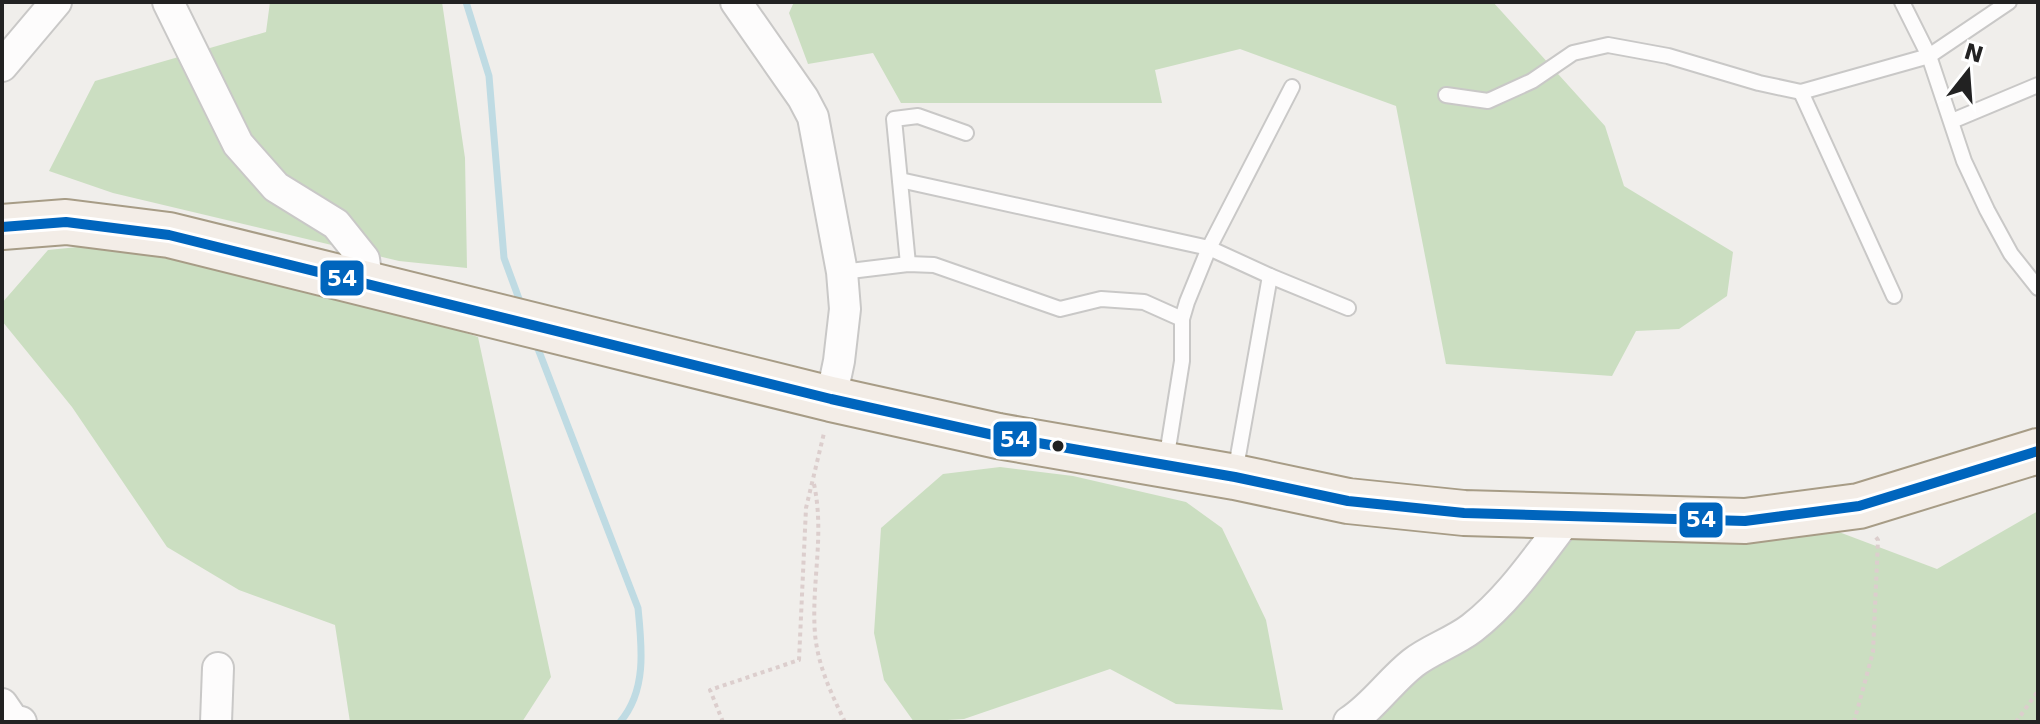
<svg xmlns="http://www.w3.org/2000/svg" width="2040" height="724" font-family="'DejaVu Sans',sans-serif">
<style>
.forest{fill:#cbdec1}
.lines{fill:none;stroke-linecap:round;stroke-linejoin:round}
.stream{stroke:#bfdbe3;stroke-width:7}
.service-casing{stroke:#c9c8c7;stroke-width:18}
.minor-casing{stroke:#c9c8c7;stroke-width:34}
.primary-casing{stroke:#a79c86;stroke-width:48}
.path{stroke:#dccecd;stroke-width:4;stroke-dasharray:4 4;stroke-linecap:butt}
.service{stroke:#fdfcfc;stroke-width:14}
.minor{stroke:#fdfcfc;stroke-width:30}
.primary{stroke:#f3ede7;stroke-width:44}
.bus-1-casing{stroke:#fff;stroke-width:16}
.bus-1{stroke:#0065bd;stroke-width:10}
.bus-dot{fill:#222;stroke:#fff;stroke-width:3}
.line-badge{stroke:#fff;stroke-width:3}
.badge-label{font-size:22px;text-anchor:middle;font-weight:bold;fill:#fff}
</style>
<rect width="100%" height="100%" fill="#f0eeeb"/>
<g class="forest">
<path d="M270,2h172l23,156 2,110 -68,-7 -286,-68 -64,-22 46,-90 171,-49z"/>
<path d="M794,2h699l112,124 19,60 109,66 -6,44 -48,33 -43,2 -24,45 -166,-12 -50,-258 -156,-57 -85,21 7,33h-261l-28,-50 -65,11 -19,-51z"/>
<path d="M147,240l94,18 237,79 73,340 -29,45h-172l-15,-97 -96,-35 -72,-43 -95,-140 -70,-86v-18l46,-53z"/>
<path d="M1000,467l73,9 113,26 36,26 44,92 17,90 -107,-6 -66,-35 -146,50 -50,3 -30,-42 -10,-47 7,-105 62,-54z"/>
<path d="M2038,511v211h-674l100,-80 113,-112 238,-7 122,46z"/>
</g>
<g class="lines">
<g class="stream">
<path d="M466,2l23,74 15,182 18,49"/>
<path d="M535,341l103,267c4,39 9,83 -18,114"/>
</g>
<g class="service-casing">
<g id="service">
<path d="M1902,2l27,54 35,105 23,49 24,44 27,34"/>
<path d="M1801,92l93,204"/>
<path d="M1446,95l42,6 44,-20 41,-28 35,-8 60,11 91,27 42,9 128,-36 80,-54"/>
<path d="M1952,121l86,-36"/>
<path d="M900,180l309,68 61,28 78,32"/>
<path d="M908,264l-14,-145 24,-3 48,17"/>
<path d="M842,272l66,-8 26,1 126,44 41,-10 43,3 38,17"/>
<path d="M1166,461l16,-100v-42l5,-17 22,-54 83,-161"/>
<path d="M1235,473l35,-197"/>
</g>
</g>
<g class="minor-casing">
<g id="minor">
<path d="M168,2l70,142 38,43 60,37 28,35 4,26"/>
<path d="M736,2l67,96 10,19 29,155 3,37 -6,52 -8,38"/>
<path d="M2,66l54,-64"/>
<path d="M2,704l11,16 8,2"/>
<path d="M216,722l2,-54"/>
<path d="M1349,722c25,-16 41,-41 64,-59 16,-13 41,-21 59,-35 39,-30 68,-75 98,-113"/>
</g>
</g>
<g class="primary-casing">
<path id="primary" d="M2,227l64,-5 103,13 662,164 167,37 237,41 113,24 116,12 281,8 114,-15 179,-55"/>
</g>
<g class="path">
<path d="M814,484c11,52 -3,99 1,150 3,32 16,59 30,88"/>
<path d="M723,722l-13,-32 89,-30 7,-152 18,-75"/>
<path d="M1854,722l19,-70 5,-112 -3,-4"/>
<path d="M2016,722l22,-31"/>
</g>
<use href="#service" class="service"/>
<use href="#minor" class="minor"/>
<use href="#primary" class="primary"/>
<g class="bus-1-casing">
<path id="bus-1" d="M2,227l64,-5 103,13 662,164 167,37 237,41 113,24 116,12 281,8 114,-15 179,-55"/>
</g>
<use href="#bus-1" class="bus-1"/>
</g>
<circle class="bus-dot" cx="1058" cy="446" r="7"/>
<g class="line-badge">
<rect x="319" y="259" width="46" height="38" rx="8" fill="#0065bd"/>
<rect x="992" y="420" width="46" height="38" rx="8" fill="#0065bd"/>
<rect x="1678" y="501" width="46" height="38" rx="8" fill="#0065bd"/>
</g>
<g class="badge-label">
<text x="342" y="286">54</text>
<text x="1015" y="447">54</text>
<text x="1701" y="527">54</text>
</g>
<rect width="2040" height="724" fill="none" stroke="#222222" stroke-width="8"/>
<g transform="translate(1968 72) rotate(17)" stroke="#ffffff" stroke-width="6" paint-order="stroke">
<path d="M0-6L14 30L0 20L-14 30Z" fill="#222222"/>
<text y="-12" font-size="22" font-weight="bold" text-anchor="middle" fill="#222222">N</text>
</g>
</svg>
